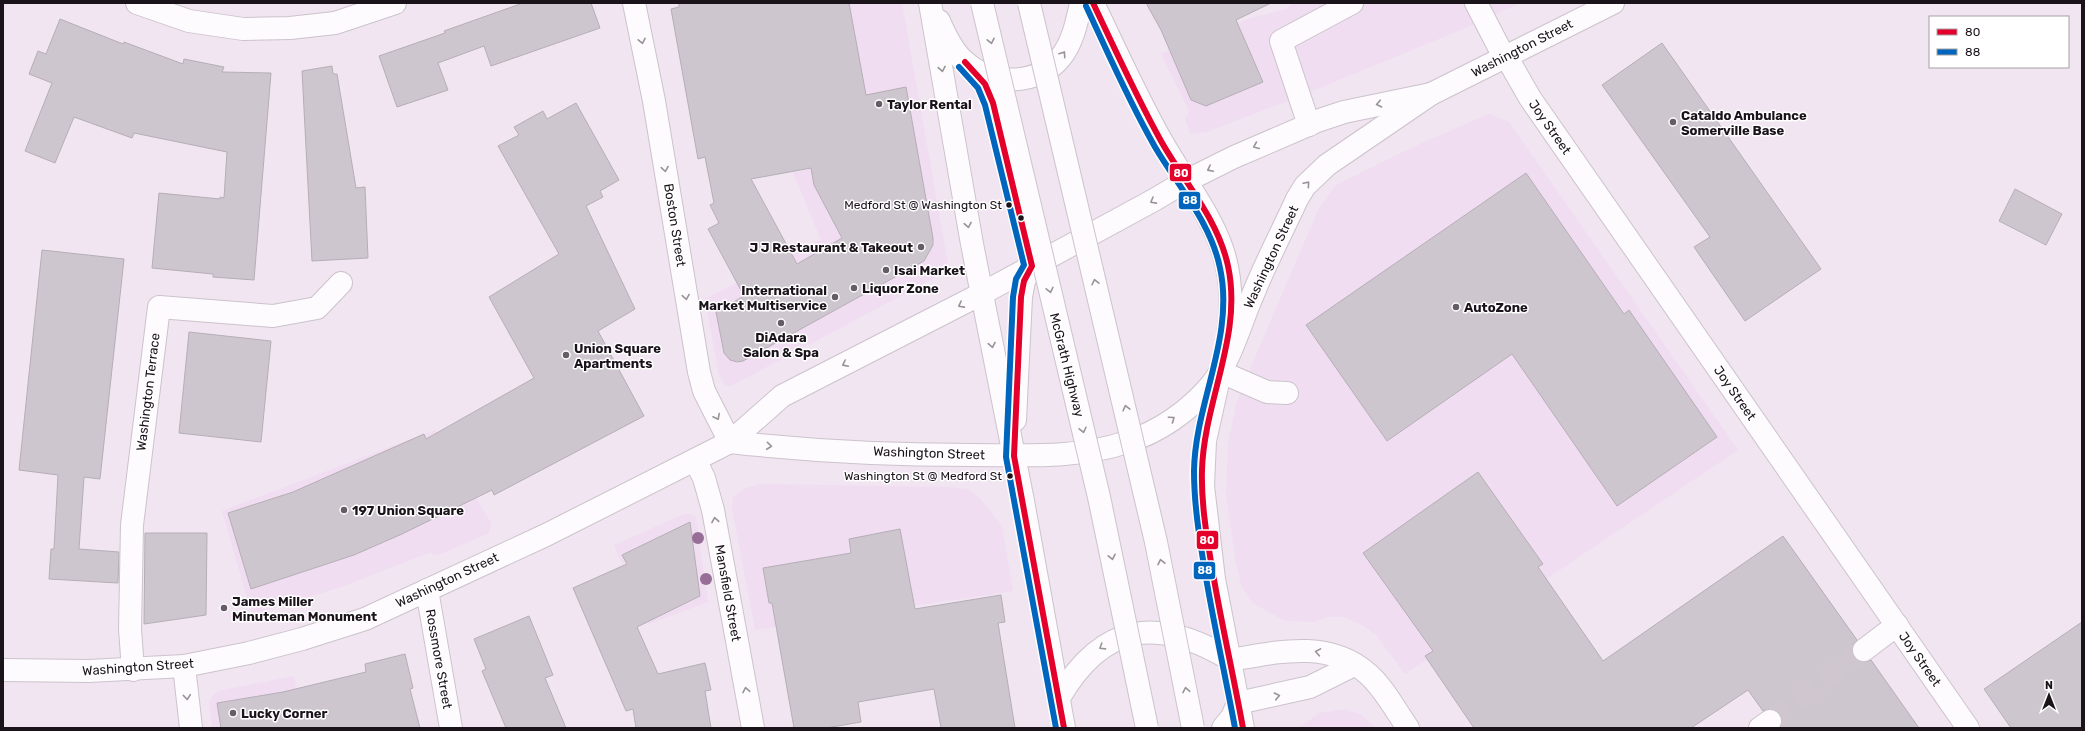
<svg xmlns="http://www.w3.org/2000/svg" width="2085" height="731" font-family="Rubik,sans-serif">
<style>
.built{fill:#f1ddf1}
.building{fill:#cec6ce;stroke:#b6aeb7;fill-rule:evenodd}
.lines{fill:none;stroke-linecap:round;stroke-linejoin:round}
.minor-tunnel{stroke:#d0c6d0;stroke-width:22;stroke-dasharray:22 11;stroke-linecap:butt}
.minor-casing{stroke:#ccc3cc;stroke-width:24}
.major-casing{stroke:#ccc3cc;stroke-width:24}
.minor{stroke:#fdfbfd;stroke-width:22}
.major{stroke:#fdfbfd;stroke-width:22}
.highway-bridge-casing{stroke:#ccc3cc;stroke-width:24;stroke-linecap:butt}
.highway-bridge{stroke:#fdfbfd;stroke-width:22}
.bus-1-casing{stroke:#fff;stroke-width:9}
.bus-2-casing{stroke:#fff;stroke-width:9}
.bus-1{stroke:#e4002b;stroke-width:6}
.bus-2{stroke:#0065bd;stroke-width:6}
.tree{fill:#966e98}
.oneway{stroke:#979397}
.poi-dot{fill:#655c65;stroke:#fff;stroke-width:1.5}
.bus-dot{fill:#1a131a;stroke:#fff;stroke-width:1.5}
.labels{text-anchor:middle;dominant-baseline:central;stroke-width:3;stroke-linejoin:round;paint-order:stroke}
.bus-label{font-size:12px;fill:#1a131a;stroke:#fff;text-anchor:end}
.street-label{font-size:13px;fill:#1a131a;stroke:#fff}
.poi-label{font-size:13px;font-weight:bold;fill:#1a131a;stroke:#fff;text-anchor:start}
.line-badge{stroke:#fff;stroke-width:1.5}
.badge-label{font-size:11px;text-anchor:middle;font-weight:bold;fill:#fff}
</style>
<rect width="100%" height="100%" fill="#f0e5f0"/>
<g class="built">
<path d="M761,3h141l46,261 -4,9 -213,113 -6,-1 -6,-10 -14,-76 116,-59 -32,-77z"/>
<path d="M1293,3h228l-53,24 -180,74 -81,31 -17,2 -5,-15 4,-8 -28,-57 87,-35 38,-10z"/>
<path d="M1489,114l20,8 229,328 -333,224 -29,-39 -14,-10 -18,-8h-15l-15,5 -29,-1 -32,-18 -12,-18 -6,-27 -9,-63 2,-51 8,-40 17,-42 66,-154 17,-23 77,-38z"/>
<path d="M435,430l56,93 -2,10 -50,22 -10,-2 -88,34 -89,28 -30,-104z"/>
<path d="M759,484l190,3 18,2 12,8 23,29 11,65 -258,39 -23,-122 1,-11 10,-8z"/>
<path d="M684,514h5l7,3 12,85 -59,22 -35,-79z"/>
<path d="M294,676l12,52h-94l-3,-26 4,-7 5,-4z"/>
<path d="M1345,709l16,6 15,13h-77l20,-15z"/>
</g>
<g class="building">
<path d="M523,3h68l9,25 -109,38 -7,-20 -46,17 10,27 -51,17 -18,-51 66,-23 -1,-2z"/>
<path d="M679,3h170l17,92 40,-8 27,151v7l-9,16 -181,100 -6,1 -7,-2 -6,-7 -8,-41 28,-16 -36,-67 11,-6 -9,-18 4,-2 -9,-46 -7,2 -27,-150 8,-2zM811,168l3,17 28,53 -45,26 -46,-85z"/>
<path d="M1146,3h125l-35,17 27,62 -57,24 -15,-6 -30,-70z"/>
<path d="M60,19l63,25 1,-2 59,22 1,-5 40,8 -2,5 49,1 -17,207 -41,-3v-3l-61,-6 7,-75 61,6v-2l4,1 3,-46 -93,-19 -2,5 -58,-21 -19,46 -30,-12 27,-68 -23,-9 9,-23 8,3z"/>
<path d="M1662,43l159,226 -76,52 -51,-74 16,-10 -108,-152z"/>
<path d="M332,66l1,8h4l19,114 9,-1 3,71 -56,3 -10,-190z"/>
<path d="M576,103l43,77 -19,11 3,6 -17,9 49,103 -37,22 46,85 -150,79 -2,-5 -90,44 -48,21 -103,34 -23,-76 65,-21 131,-58 2,5 108,-61 -45,-81 70,-43 -61,-108 21,-11 -5,-8 29,-16 4,8z"/>
<path d="M1526,173l98,141 5,-4 88,127 -100,69 -105,-152 -125,87 -81,-116z"/>
<path d="M2015,189l47,25 -16,31 -47,-24z"/>
<path d="M42,250l82,9 -24,220 -16,-2 -5,72 40,3 -1,31 -69,-4 2,-30h3l4,-74 -39,-5z"/>
<path d="M189,332l82,9 -10,101 -82,-9z"/>
<path d="M1478,472l65,92 -5,3 65,94 180,-125 74,104 -5,6v5l2,6 6,5h5l6,-2 48,68h-139l2,-8 -2,-6 -5,-4 -6,-1 -6,2 -15,-21 -57,38h-217l-49,-72 8,-5 -70,-98z"/>
<path d="M690,522l10,74 -63,31 21,47 47,-11 6,27 -6,1 6,37h-75l-3,-19 -7,2 -53,-123 54,-24 -5,-9z"/>
<path d="M900,529l15,80 86,-14 4,27 -7,1 17,105h-74l-7,-39 -76,13 3,20 -35,6h-32l-22,-125h-3l-6,-35 88,-15 -2,-14z"/>
<path d="M145,533h62l-1,82 -62,9z"/>
<path d="M529,616l24,59 -8,3 21,50h-60l-24,-57 4,-2 -12,-30z"/>
<path d="M2082,622v106h-71l-27,-39z"/>
<path d="M405,654l8,34 -3,1 10,39h-199l-4,-25 66,-11 83,-20 -1,-8z"/>
</g>
<g class="lines">
<path class="minor-tunnel" d="M1770,721l94,-71"/>
<g class="minor-casing">
<g id="minor">
<path d="M137,3l52,18 54,8 47,-1 45,-5 60,-20"/>
<path d="M634,3l20,98 45,271 5,19 26,51"/>
<path d="M1476,3l28,54"/>
<path d="M1506,56l24,42 438,630"/>
<path d="M967,64l18,20 8,19 39,163"/>
<path d="M1309,125l-28,-84 71,-38"/>
<path d="M1221,372l46,20 20,1"/>
<path d="M695,460l9,18 9,32 40,218"/>
<path d="M427,590l24,138"/>
<path d="M1864,650l33,-25"/>
<path d="M1231,660c46,-8 98,-21 137,14 16,14 28,37 40,54"/>
<path d="M184,666l7,62"/>
<path d="M133,670l-3,-41 2,-104 27,-218 114,9 44,-8 24,-25"/>
<path d="M1238,703l72,-16 44,-22"/>
<path d="M1760,728l10,-7"/>
</g>
</g>
<g class="major-casing">
<g id="major">
<path d="M930,3l42,241 51,257 41,227"/>
<path d="M1093,3c22,46 44,95 69,139 41,71 79,104 66,193"/>
<path d="M939,21c6,14 14,31 26,41 27,24 73,24 96,-5 12,-15 16,-36 20,-54"/>
<path d="M1219,378l-14,63 -2,45 11,93 29,149"/>
<path d="M1015,420l6,-123 3,-16 8,-15"/>
<path d="M730,442c80,9 161,13 241,13 52,0 106,4 156,-13 32,-10 62,-31 84,-57 20,-24 30,-64 43,-93 13,-32 29,-62 43,-93l8,-13 22,-21 104,-71 182,-91"/>
<path d="M3,670l86,1 95,-5 65,-13 53,-14 63,-20 181,-84 184,-93 52,-46 199,-102 173,-94 32,-19 48,-24 86,-37 24,-8 87,-18"/>
<path d="M1059,698c44,-76 99,-82 172,-38"/>
<path d="M1223,728l9,-11 6,-14"/>
</g>
</g>
<use href="#minor" class="minor"/>
<use href="#major" class="major"/>
<g class="highway-bridge-casing">
<g id="highway-bridge">
<path d="M982,3l117,494 48,231"/>
<path d="M1029,3l127,539 37,186"/>
</g>
</g>
<use href="#highway-bridge" class="highway-bridge"/>
<g class="bus-1-casing">
<g id="bus-1">
<path d="M1093,3c22,46 43,93 68,138 23,41 57,78 67,125 15,69 -24,135 -26,204 -1,30 4,62 9,92 9,55 22,111 32,166"/>
<path d="M965,62l20,22 8,19 39,163 -8,15 -3,16 -7,159 50,272"/>
</g>
</g>
<g class="bus-2-casing">
<g id="bus-2">
<path d="M1086,6c22,47 43,96 69,141 23,39 56,76 65,121 15,69 -25,135 -26,203 0,32 5,64 10,95 9,55 21,108 31,162"/>
<path d="M959,67l19,21 7,17 39,160 -8,14 -3,18 -7,160 50,271"/>
</g>
</g>
<use href="#bus-1" class="bus-1"/>
<use href="#bus-2" class="bus-2"/>
</g>
<g class="tree">
<circle cx="698" cy="538" r="6"/>
<circle cx="706" cy="579" r="6"/>
</g>
<defs><path id="oneway-chevron" d="M-2-3.5L2.5 0L-2 3.5" fill="none" stroke-width="1.6" stroke-linecap="round" stroke-linejoin="round"/></defs>
<g class="oneway">
<use href="#oneway-chevron" transform="translate(642 41) rotate(78)"/>
<use href="#oneway-chevron" transform="translate(991 41) rotate(78)"/>
<use href="#oneway-chevron" transform="translate(1063 54) rotate(-56)"/>
<use href="#oneway-chevron" transform="translate(942 69) rotate(80)"/>
<use href="#oneway-chevron" transform="translate(1379 104) rotate(168)"/>
<use href="#oneway-chevron" transform="translate(1256 146) rotate(157)"/>
<use href="#oneway-chevron" transform="translate(665 169) rotate(81)"/>
<use href="#oneway-chevron" transform="translate(1210 169) rotate(153)"/>
<use href="#oneway-chevron" transform="translate(1307 184) rotate(-49)"/>
<use href="#oneway-chevron" transform="translate(1153 201) rotate(151)"/>
<use href="#oneway-chevron" transform="translate(968 225) rotate(80)"/>
<use href="#oneway-chevron" transform="translate(1095 282) rotate(-103)"/>
<use href="#oneway-chevron" transform="translate(1050 290) rotate(77)"/>
<use href="#oneway-chevron" transform="translate(686 297) rotate(81)"/>
<use href="#oneway-chevron" transform="translate(961 305) rotate(152)"/>
<use href="#oneway-chevron" transform="translate(992 345) rotate(79)"/>
<use href="#oneway-chevron" transform="translate(845 364) rotate(153)"/>
<use href="#oneway-chevron" transform="translate(1126 408) rotate(-104)"/>
<use href="#oneway-chevron" transform="translate(717 417) rotate(63)"/>
<use href="#oneway-chevron" transform="translate(1172 419) rotate(-35)"/>
<use href="#oneway-chevron" transform="translate(1083 430) rotate(77)"/>
<use href="#oneway-chevron" transform="translate(769 446) rotate(6)"/>
<use href="#oneway-chevron" transform="translate(715 520) rotate(-100)"/>
<use href="#oneway-chevron" transform="translate(1112 557) rotate(78)"/>
<use href="#oneway-chevron" transform="translate(1161 562) rotate(-102)"/>
<use href="#oneway-chevron" transform="translate(1102 647) rotate(148)"/>
<use href="#oneway-chevron" transform="translate(1318 652) rotate(-170)"/>
<use href="#oneway-chevron" transform="translate(746 690) rotate(-101)"/>
<use href="#oneway-chevron" transform="translate(1186 690) rotate(-101)"/>
<use href="#oneway-chevron" transform="translate(1277 696) rotate(-12)"/>
<use href="#oneway-chevron" transform="translate(187 697) rotate(84)"/>
</g>
<g class="poi-dot">
<circle cx="879" cy="104" r="4"/>
<circle cx="1673" cy="122" r="4"/>
<circle cx="921" cy="247" r="4"/>
<circle cx="886" cy="270" r="4"/>
<circle cx="854" cy="288" r="4"/>
<circle cx="835" cy="297" r="4"/>
<circle cx="1456" cy="307" r="4"/>
<circle cx="781" cy="323" r="4"/>
<circle cx="566" cy="355" r="4"/>
<circle cx="344" cy="510" r="4"/>
<circle cx="224" cy="608" r="4"/>
<circle cx="233" cy="713" r="4"/>
</g>
<g class="bus-dot">
<circle cx="1009" cy="205" r="3.5"/>
<circle cx="1021" cy="218" r="3.5"/>
<circle cx="1010" cy="476" r="3.5"/>
</g>
<g class="labels">
<g class="bus-label">
<text x="1002" y="205">Medford St @ Washington St</text>
<text x="1002" y="476">Washington St @ Medford St</text>
</g>
<g class="street-label">
<text transform="translate(1522 48) rotate(-27)">Washington Street</text>
<text transform="translate(1550 127) rotate(55)">Joy Street</text>
<text transform="translate(675 225) rotate(81)">Boston Street</text>
<text transform="translate(1271 257) rotate(-65)">Washington Street</text>
<text transform="translate(1067 365) rotate(76)">McGrath Highway</text>
<text transform="translate(148 392) rotate(-83)">Washington Terrace</text>
<text transform="translate(1735 393) rotate(55)">Joy Street</text>
<text transform="translate(929 453) rotate(2)">Washington Street</text>
<text transform="translate(447 580) rotate(-25)">Washington Street</text>
<text transform="translate(728 593) rotate(80)">Mansfield Street</text>
<text transform="translate(439 659) rotate(80)">Rossmore Street</text>
<text transform="translate(1920 659) rotate(55)">Joy Street</text>
<text transform="translate(138 667) rotate(-4)">Washington Street</text>
</g>
<g class="poi-label">
<text x="887" y="104">Taylor Rental</text>
<text x="1681" y="115">Cataldo Ambulance<tspan x="1681" dy="15">Somerville Base</tspan></text>
<text x="913" y="247" text-anchor="end">J J Restaurant &amp; Takeout</text>
<text x="894" y="270">Isai Market</text>
<text x="862" y="288">Liquor Zone</text>
<text x="827" y="290" text-anchor="end">International<tspan x="827" dy="15">Market Multiservice</tspan></text>
<text x="1464" y="307">AutoZone</text>
<text x="781" y="337" text-anchor="middle">DiAdara<tspan x="781" dy="15">Salon &amp; Spa</tspan></text>
<text x="574" y="348">Union Square<tspan x="574" dy="15">Apartments</tspan></text>
<text x="352" y="510">197 Union Square</text>
<text x="232" y="601">James Miller<tspan x="232" dy="15">Minuteman Monument</tspan></text>
<text x="241" y="713">Lucky Corner</text>
</g>
</g>
<g class="line-badge">
<rect x="1169" y="163" width="23" height="19" rx="4" fill="#e4002b"/>
<rect x="1178" y="191" width="23" height="19" rx="4" fill="#0065bd"/>
<rect x="1196" y="530" width="23" height="20" rx="4" fill="#e4002b"/>
<rect x="1193" y="561" width="23" height="19" rx="4" fill="#0065bd"/>
</g>
<g class="badge-label">
<text x="1181" y="177">80</text>
<text x="1190" y="204">88</text>
<text x="1207" y="544">80</text>
<text x="1205" y="574">88</text>
</g>
<rect width="2085" height="731" fill="none" stroke="#1a131a" stroke-width="8"/>
<rect x="1929" y="16" width="140" height="52" fill="#ffffff" stroke="#a3a1a3"/>
<rect x="1937" y="29" width="20" height="6" fill="#e4002b" stroke="#a3a1a3"/>
<text x="1965" y="36" font-size="12" fill="#1a131a">80</text>
<rect x="1937" y="49" width="20" height="6" fill="#0065bd" stroke="#a3a1a3"/>
<text x="1965" y="56" font-size="12" fill="#1a131a">88</text>
<g transform="translate(2049 695)" stroke="#ffffff" stroke-width="3" paint-order="stroke">
<path d="M0-3L7 15L0 10L-7 15Z" fill="#1a131a"/>
<text y="-6" font-size="11" font-weight="bold" text-anchor="middle" fill="#1a131a">N</text>
</g>
</svg>
